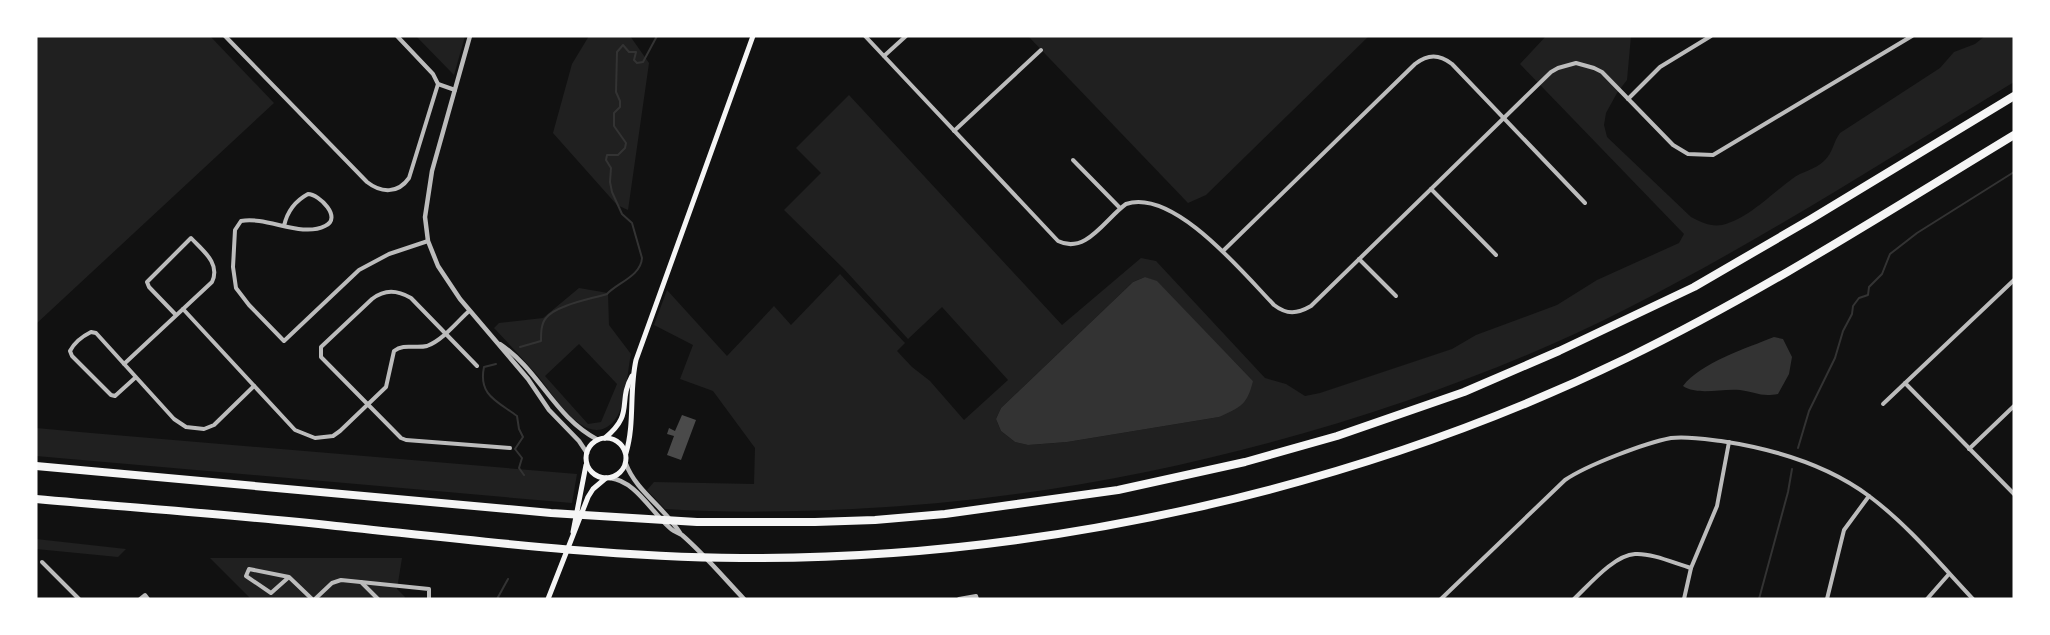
<svg xmlns="http://www.w3.org/2000/svg" width="2050" height="635" font-family="Karla,sans-serif">
<style>
.green{fill:#202020;fill-rule:evenodd}
.water{fill:#333}
.lines{fill:none;stroke-linecap:round;stroke-linejoin:round}
.stream{stroke:#333;stroke-width:2}
.building{fill:#4a4a4a}
.minor{stroke:#bcbcbc;stroke-width:4}
.tertiary{stroke:#bcbcbc;stroke-width:4.5}
.secondary{stroke:#f5f5f5;stroke-width:5}
.motorway{stroke:#f5f5f5;stroke-width:8}
</style>
<rect width="100%" height="100%" fill="#111"/>
<g class="green">
<path d="M36,36h174l64,67 -238,221z"/>
<path d="M416,36h49l-11,39z"/>
<path d="M589,36h41l19,27 -21,147 -11,-5 -64,-72 19,-69z"/>
<path d="M1028,36h341l-163,159 -18,8z"/>
<path d="M1546,36h85l-4,44 -10,13 -11,20 -2,12 3,12 84,80c9,5 20,10 31,8 26,-6 49,-31 70,-46 10,-8 23,-9 32,-18 9,-8 9,-19 16,-28l100,-65 14,-16 21,-8 10,-8h29v46c-128,78 -254,159 -388,227 -70,36 -145,66 -220,92 -179,61 -364,99 -553,108 -63,3 -125,4 -188,0l-18,-19 7,-8 100,2 1,-36 -42,-57 -33,-12 13,-34 -39,-20 13,-35 60,66 47,-50 17,19 49,-51 65,69 -8,8 15,16 18,14 34,39 44,-40 -66,-73 -34,32 -64,-70 -60,-59 37,-37 -25,-25 53,-53 213,230 79,-67 15,3 109,117 21,6 19,12 15,-3 132,-44 24,-14 81,-30 40,-25 82,-37 5,-9 -164,-170zM1145,277l12,5 96,99 -34,36 -152,25 -39,3 -13,-3 -14,-11 -5,-12 5,-11 132,-126z"/>
<path d="M579,288l29,5 1,32 22,29c-4,18 -5,54 -17,67 -27,31 -61,-27 -76,-45 -14,-16 -29,-32 -44,-48l5,-5 44,-5zM579,344l38,40 -16,38 -13,2 -43,-48z"/>
<path d="M36,428l55,5 486,41 -5,29 -536,-47z"/>
<path d="M36,539l90,10 -8,8 -82,-8z"/>
<path d="M210,558h192l-5,31 8,8 -1,2h-153z"/>
</g>
<g class="water">
<path d="M1145,277l12,4 96,100c-6,24 -12,26 -34,36l-152,25 -39,3 -13,-3 -14,-11 -5,-12 5,-11 132,-126z"/>
<path d="M1774,337l9,2 9,18 -3,17 -11,20c-18,3 -22,-2 -38,-4 -18,-2 -42,6 -57,-4 17,-23 64,-38 91,-49z"/>
</g>
<g class="lines">
<g class="stream">
<path d="M520,347l21,-6c0,-8 0,-17 5,-23 10,-13 45,-19 61,-24 10,-11 34,-18 35,-36l-10,-35 -10,-9 -10,-22 -2,-10 1,-14 -5,-8 1,-5h11l7,-7 1,-5 -12,-17v-13l6,-6v-6l-4,-9 1,-40 6,-7 6,7h7l-2,8 3,3 6,-1 14,-26"/>
<path d="M496,364l-12,3c-6,28 13,34 33,49l2,13 4,8 -8,12 7,9 -3,10 5,7"/>
<path d="M1798,448l11,-37 26,-53 8,-27 9,-17 1,-8 6,-8 9,-3 1,-8 13,-13 8,-20 27,-21 97,-61"/>
<path d="M497,599l11,-20"/>
<path d="M1759,599l29,-107 4,-23"/>
</g>
</g>
<path class="building" d="M682,415l14,5 -15,40 -14,-5 7,-19 -7,-2 2,-6 6,3z"/>
<g class="lines">
<g class="minor">
<path d="M225,36l142,146c14,11 31,12 42,-4l29,-94"/>
<path d="M397,36l36,38 5,10 17,6"/>
<path d="M865,36l193,205c28,14 47,-22 68,-37 48,-16 118,70 148,101 13,10 23,9 37,1l240,-234 7,-4 18,-5 18,5 8,4 71,73 15,9 25,1 199,-119"/>
<path d="M884,56l22,-20"/>
<path d="M1628,99l32,-32 51,-31"/>
<path d="M954,131l87,-81"/>
<path d="M1073,160l47,48"/>
<path d="M1431,189l65,66"/>
<path d="M284,226c3,-14 11,-25 24,-32 11,0 35,24 17,32 -24,12 -58,-10 -84,-5l-6,9 -2,37 3,21 13,17 35,36 75,-71 30,-16 39,-13"/>
<path d="M1223,251l192,-187c13,-10 24,-10 37,0l133,139"/>
<path d="M1359,259l37,37"/>
<path d="M183,309l112,121 20,8 18,-2 7,-5 46,-44 8,-36c10,-8 21,-2 33,-5 16,-6 30,-24 42,-35"/>
<path d="M124,364l88,-82c9,-19 -10,-32 -21,-44l-44,44 2,5 27,28"/>
<path d="M477,366l-66,-68c-14,-8 -26,-9 -39,1l-51,48v10l80,81 5,2 104,8"/>
<path d="M136,377l-21,19 -4,-1 -39,-39 -2,-5c4,-8 13,-15 21,-19l5,1 78,86 12,8 18,2 10,-4 40,-39"/>
<path d="M1905,383l109,111"/>
<path d="M1883,404l131,-124"/>
<path d="M1969,449l45,-43"/>
<path d="M42,562l37,37"/>
<path d="M289,577l-18,16 -25,-17 3,-7 40,8 23,22"/>
<path d="M361,582l17,17"/>
<path d="M140,599l5,-4 3,4"/>
<path d="M315,599l17,-16 9,-3 88,9v10"/>
<path d="M959,599l17,-3 1,3"/>
<path d="M1441,599l124,-119c22,-15 80,-37 106,-42 16,-2 34,1 50,3 53,8 105,23 148,55 39,29 71,68 104,103"/>
<path d="M1574,599c15,-14 40,-44 61,-45 17,-1 39,9 56,14"/>
<path d="M1684,599l7,-31 26,-62 12,-64"/>
<path d="M1827,599l17,-69 25,-34"/>
<path d="M1927,599l22,-25"/>
</g>
<g class="tertiary">
<path d="M470,36l-38,135 -7,46 3,24 10,25 22,33 68,80 21,31 30,31 8,12"/>
<path d="M500,344c40,27 54,73 98,96"/>
<path d="M626,464c10,27 39,44 54,69"/>
<path d="M610,478c26,3 41,34 60,50 3,3 8,5 12,7 22,19 42,43 62,64"/>
</g>
<g class="secondary">
<circle cx="606" cy="458" r="20"/>
<path d="M605,438c30,-25 12,-35 27,-62"/>
<path d="M626,453c9,-30 3,-62 10,-93l117,-324"/>
<path d="M573,532l13,-67"/>
<path d="M548,599l40,-102 5,-8 13,-11"/>
</g>
<g class="motorway">
<path d="M36,466l515,47 146,9h118l60,-2 70,-6 173,-24 127,-28 92,-26 127,-44 95,-41 135,-64 117,-68 203,-123"/>
<path d="M36,499c100,9 201,16 300,27 135,14 270,31 405,32 298,2 617,-69 886,-200 134,-65 260,-146 387,-223"/>
</g>
</g>
<rect width="2050" height="635" fill="none" stroke="#ffffff" stroke-width="75"/>
</svg>
